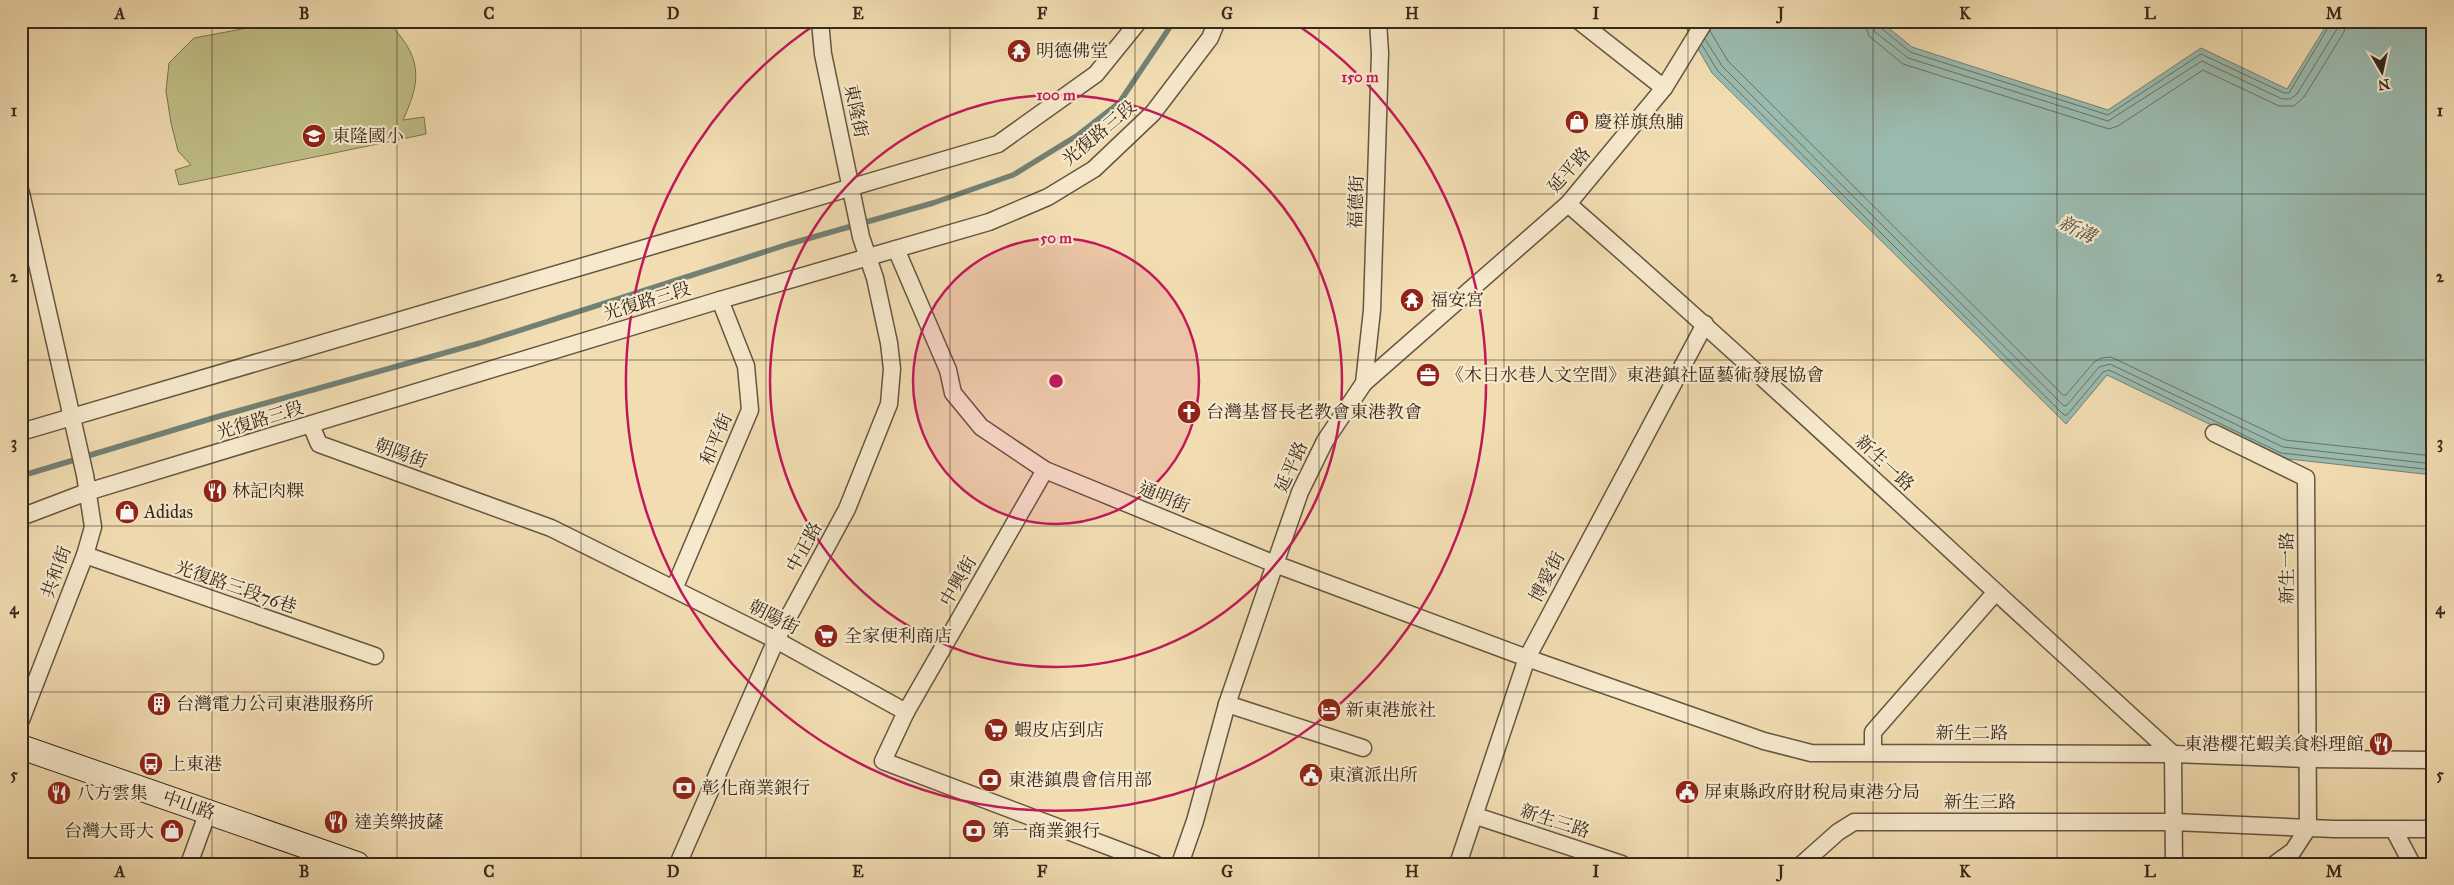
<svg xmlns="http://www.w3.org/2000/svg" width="2454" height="885" font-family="'IM FELL Great Primer','Noto Serif TC',serif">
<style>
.green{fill:#c0bf88;stroke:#7b7452}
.water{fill:#9bbbb0;stroke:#738175}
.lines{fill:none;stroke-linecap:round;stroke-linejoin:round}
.shore{stroke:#687266;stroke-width:1}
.stream{stroke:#738175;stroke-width:5.5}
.minor-casing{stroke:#655642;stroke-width:19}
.secondary-casing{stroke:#36291c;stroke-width:26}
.minor{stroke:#f7e9cd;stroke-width:16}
.secondary{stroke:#f7e9cd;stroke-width:24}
.grid{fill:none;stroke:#36291c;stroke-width:1;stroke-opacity:0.55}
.ring{fill:none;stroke:#c2185b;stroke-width:2.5}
.labels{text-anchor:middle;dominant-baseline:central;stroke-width:4.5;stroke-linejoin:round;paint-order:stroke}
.poi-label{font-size:18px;fill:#36291c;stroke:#f7e9cd;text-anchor:start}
.street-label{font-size:18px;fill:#36291c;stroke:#f7e9cd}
.water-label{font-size:19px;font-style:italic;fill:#4f4e41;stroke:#f7e9cd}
.centre{fill:#c2185b;stroke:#f7e9cd;stroke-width:2.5}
.ring-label{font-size:15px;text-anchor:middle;font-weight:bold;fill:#c2185b;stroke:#f7e9cd;stroke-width:4.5;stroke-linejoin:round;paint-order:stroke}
.neatline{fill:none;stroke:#36291c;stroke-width:2}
.grid-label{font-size:16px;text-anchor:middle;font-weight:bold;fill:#36291c}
</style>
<rect width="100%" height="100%" fill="#f2ddb2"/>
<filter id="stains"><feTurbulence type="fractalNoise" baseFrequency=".004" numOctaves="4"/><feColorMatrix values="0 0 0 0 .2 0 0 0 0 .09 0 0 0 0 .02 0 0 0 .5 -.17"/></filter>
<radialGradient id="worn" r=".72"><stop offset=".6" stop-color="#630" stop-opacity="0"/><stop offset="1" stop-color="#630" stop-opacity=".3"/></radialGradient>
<path class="green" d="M285,21h102c34,35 36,56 16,99l21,-3 2,17 -247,51 -4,-15 16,-5 -13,-14 -7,-28 -5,-32 3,-28 25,-25z"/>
<path class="water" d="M1682,21h198l32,26 196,63 93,-62 86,41 42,-68h104v454l-153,-17 -173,-83 -41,49 -354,-351z"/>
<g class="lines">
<g class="shore">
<path d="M1864,21l5,15 34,28 206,65 9,-3 85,-56 76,36h15l10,-9 40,-65 2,-11"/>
<path d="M1871,21l4,11 33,26 200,63 94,-60 80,38h8l7,-5 40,-65 2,-8"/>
<path d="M1878,21l2,6 30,25 198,63 93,-61 83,39h5l43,-72"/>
<path d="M1710,31l18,30 335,334h3l28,-33 7,-4 10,-1 174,83 148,16"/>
<path d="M1705,39l17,27 342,340 3,-1 32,-38 11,-3 173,83 150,17"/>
<path d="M1702,45l15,25 347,345h3l36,-43 6,-2 172,83 152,17"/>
</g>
<path class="stream" d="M21,476l199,-60 260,-73 309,-99 144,-41 80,-28 65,-40 41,-32 55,-82"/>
<g class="minor-casing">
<g id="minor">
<path d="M1579,21l85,67"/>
<path d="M21,193l64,282 8,52 -8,28 -64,165"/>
<path d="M1568,204c205,179 403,367 605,550l1,110"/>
<path d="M896,249l52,121 5,23 28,34 64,43 230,94 252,94 237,83 47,12 362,1 134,5 126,1"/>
<path d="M1364,383l8,-73 8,-257 -2,-32"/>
<path d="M311,425l8,19 232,84 225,112 130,72 -23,49 272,103"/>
<path d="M21,432l977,-288 98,-70 43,-53"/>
<path d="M2214,433l92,45 2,350 -15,23 -18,13"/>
<path d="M21,517l66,-25 633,-192 269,-78 59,-25 46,-28 59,-56 57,-75 7,-17"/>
<path d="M85,555l290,101"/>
<path d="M674,589l76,-179 -4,-44 -26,-66"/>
<path d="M1227,704l136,44"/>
<path d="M906,712l139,-242"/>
<path d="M1873,752v-20l122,-139"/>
<path d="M1476,816l146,48"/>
<path d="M2394,830l18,34"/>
<path d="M189,864l19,-52"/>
<path d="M678,864l98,-224 71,-131 42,-105 3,-35 -3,-26 -14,-65 -14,-41 -38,-183 -3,-33"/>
<path d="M1180,864l15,-43 32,-117 48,-140 25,-72 25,-51 39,-58 204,-179 96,-116 41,-67"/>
<path d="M1458,864l69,-206 178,-334"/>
<path d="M1802,864l36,-32 16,-10h320l160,7h99"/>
</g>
</g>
<g class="secondary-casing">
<path id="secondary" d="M21,747l336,117"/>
</g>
<use href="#minor" class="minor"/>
<use href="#secondary" class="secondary"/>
</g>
<path class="grid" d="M212,21v843M397,21v843M581,21v843M766,21v843M950,21v843M1135,21v843M1319,21v843M1504,21v843M1688,21v843M1873,21v843M2057,21v843M2242,21v843M21,194h2412M21,360h2412M21,526h2412M21,692h2412"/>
<circle cx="1056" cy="381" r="143" fill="#c2185b" fill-opacity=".12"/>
<g class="ring">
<circle cx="1056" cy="381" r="143"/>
<circle cx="1056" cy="381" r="286"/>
<path d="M1293 22A430 430 0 1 1 819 22"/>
</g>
<defs>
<g id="temple-disc" transform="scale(1.25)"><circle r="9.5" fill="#8f2418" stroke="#f7e9cd"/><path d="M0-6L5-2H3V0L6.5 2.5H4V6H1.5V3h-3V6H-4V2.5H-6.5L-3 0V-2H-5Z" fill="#fff"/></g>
<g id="shop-disc" transform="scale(1.25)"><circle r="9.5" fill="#8f2418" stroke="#f7e9cd"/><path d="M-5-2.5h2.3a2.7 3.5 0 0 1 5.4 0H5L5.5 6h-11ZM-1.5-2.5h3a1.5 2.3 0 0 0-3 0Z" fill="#fff"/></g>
<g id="school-disc" transform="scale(1.25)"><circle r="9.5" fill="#8f2418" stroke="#f7e9cd"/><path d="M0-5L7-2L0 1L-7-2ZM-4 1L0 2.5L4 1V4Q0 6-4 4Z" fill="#fff"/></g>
<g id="office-disc" transform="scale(1.25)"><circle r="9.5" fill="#8f2418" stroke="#f7e9cd"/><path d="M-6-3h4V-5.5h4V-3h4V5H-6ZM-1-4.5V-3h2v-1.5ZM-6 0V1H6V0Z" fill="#fff"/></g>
<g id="church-disc" transform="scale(1.25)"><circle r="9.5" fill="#8f2418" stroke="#f7e9cd"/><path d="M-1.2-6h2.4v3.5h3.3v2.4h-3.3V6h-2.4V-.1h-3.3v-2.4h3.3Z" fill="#fff"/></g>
<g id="restaurant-disc" transform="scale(1.25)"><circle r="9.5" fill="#8f2418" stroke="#f7e9cd"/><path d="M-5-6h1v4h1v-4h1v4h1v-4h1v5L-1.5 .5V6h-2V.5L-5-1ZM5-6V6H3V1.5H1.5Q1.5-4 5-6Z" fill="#fff"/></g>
<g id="supermarket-disc" transform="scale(1.25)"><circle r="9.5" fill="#8f2418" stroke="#f7e9cd"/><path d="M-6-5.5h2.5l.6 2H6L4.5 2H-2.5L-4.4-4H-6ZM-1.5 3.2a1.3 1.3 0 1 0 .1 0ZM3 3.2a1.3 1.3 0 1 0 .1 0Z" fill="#fff"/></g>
<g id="building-disc" transform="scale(1.25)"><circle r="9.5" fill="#8f2418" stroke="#f7e9cd"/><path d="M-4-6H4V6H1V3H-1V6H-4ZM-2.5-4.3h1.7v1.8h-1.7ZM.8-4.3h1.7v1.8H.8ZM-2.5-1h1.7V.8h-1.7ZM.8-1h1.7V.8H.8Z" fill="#fff"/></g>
<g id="hotel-disc" transform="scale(1.25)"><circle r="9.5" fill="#8f2418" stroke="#f7e9cd"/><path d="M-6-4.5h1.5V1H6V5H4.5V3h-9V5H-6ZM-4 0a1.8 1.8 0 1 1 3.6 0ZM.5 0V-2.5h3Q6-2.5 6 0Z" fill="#fff"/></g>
<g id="bus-disc" transform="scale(1.25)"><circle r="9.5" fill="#8f2418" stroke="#f7e9cd"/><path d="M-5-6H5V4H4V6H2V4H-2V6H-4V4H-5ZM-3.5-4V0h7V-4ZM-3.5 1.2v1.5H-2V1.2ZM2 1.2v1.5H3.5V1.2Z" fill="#fff"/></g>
<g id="civic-disc" transform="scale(1.25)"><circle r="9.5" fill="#8f2418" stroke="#f7e9cd"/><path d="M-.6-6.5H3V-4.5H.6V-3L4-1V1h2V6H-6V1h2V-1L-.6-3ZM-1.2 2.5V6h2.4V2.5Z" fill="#fff"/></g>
<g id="bank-disc" transform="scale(1.25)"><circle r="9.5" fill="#8f2418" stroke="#f7e9cd"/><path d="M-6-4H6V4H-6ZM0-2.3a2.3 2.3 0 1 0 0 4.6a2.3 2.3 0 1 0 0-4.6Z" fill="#fff"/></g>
</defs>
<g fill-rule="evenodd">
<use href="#temple-disc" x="1019" y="51"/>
<use href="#shop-disc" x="1577" y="122"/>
<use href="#school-disc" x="314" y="136"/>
<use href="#temple-disc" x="1412" y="300"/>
<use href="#office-disc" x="1428" y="375"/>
<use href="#church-disc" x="1189" y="412"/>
<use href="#restaurant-disc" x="215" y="491"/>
<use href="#shop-disc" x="127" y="512"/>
<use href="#supermarket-disc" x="826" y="636"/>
<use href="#building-disc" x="159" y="704"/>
<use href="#hotel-disc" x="1329" y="710"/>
<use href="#supermarket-disc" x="996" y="730"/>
<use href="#restaurant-disc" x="2381" y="744"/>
<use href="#bus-disc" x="151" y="764"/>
<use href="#civic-disc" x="1311" y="775"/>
<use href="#bank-disc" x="990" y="780"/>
<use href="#bank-disc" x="684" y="788"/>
<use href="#civic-disc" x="1687" y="792"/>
<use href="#restaurant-disc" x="59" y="793"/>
<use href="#restaurant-disc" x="336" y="822"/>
<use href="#shop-disc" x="172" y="831"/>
<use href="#bank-disc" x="974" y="831"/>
</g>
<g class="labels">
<g class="poi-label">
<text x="1036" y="51">明德佛堂</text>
<text x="1594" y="122">慶祥旗魚脯</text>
<text x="332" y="136">東隆國小</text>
<text x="1430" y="300">福安宮</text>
<text x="1446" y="375">《木日水巷人文空間》東港鎮社區藝術發展協會</text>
<text x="1206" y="412">台灣基督長老教會東港教會</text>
<text x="232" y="491">林記肉粿</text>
<text x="144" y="512">Adidas</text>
<text x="844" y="636">全家便利商店</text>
<text x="176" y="704">台灣電力公司東港服務所</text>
<text x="1346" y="710">新東港旅社</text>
<text x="1014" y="730">蝦皮店到店</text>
<text x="2364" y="744" text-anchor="end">東港櫻花蝦美食料理館</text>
<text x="168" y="764">上東港</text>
<text x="1328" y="775">東濱派出所</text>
<text x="1008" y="780">東港鎮農會信用部</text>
<text x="702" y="788">彰化商業銀行</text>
<text x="1704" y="792">屏東縣政府財稅局東港分局</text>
<text x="76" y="793">八方雲集</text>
<text x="354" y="822">達美樂披薩</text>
<text x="154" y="831" text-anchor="end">台灣大哥大</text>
<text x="992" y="831">第一商業銀行</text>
</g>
<g class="street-label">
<text transform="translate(856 111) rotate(78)">東隆街</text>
<text transform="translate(1099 133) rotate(-40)">光復路三段</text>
<text transform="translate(1569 170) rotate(-49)">延平路</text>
<text transform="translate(1356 202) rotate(-88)">福德街</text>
<text transform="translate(647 301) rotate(-17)">光復路三段</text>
<text transform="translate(260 420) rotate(-17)">光復路三段</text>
<text transform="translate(716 439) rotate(-67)">和平街</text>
<text transform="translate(401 453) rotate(20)">朝陽街</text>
<text transform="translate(1885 463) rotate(43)">新生一路</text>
<text transform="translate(1291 467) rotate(-66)">延平路</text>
<text transform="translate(1164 497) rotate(22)">通明街</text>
<text transform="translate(804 547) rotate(-61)">中正路</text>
<text transform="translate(2287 568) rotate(-90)">新生一路</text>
<text transform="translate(56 572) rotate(-70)">共和街</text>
<text transform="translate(1547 577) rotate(-62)">博愛街</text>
<text transform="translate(958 581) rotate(-60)">中興街</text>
<text transform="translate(236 587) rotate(19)">光復路三段76巷</text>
<text transform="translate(774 617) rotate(27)">朝陽街</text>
<text x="1972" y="733">新生二路</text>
<text x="1980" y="802">新生三路</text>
<text transform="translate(189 805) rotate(19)">中山路</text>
<text transform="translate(1555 821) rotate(18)">新生三路</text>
</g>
<g class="water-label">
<text transform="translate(2077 229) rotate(27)">新溝</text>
</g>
</g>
<circle cx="1056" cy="381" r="8" class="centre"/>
<g class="ring-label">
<text x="1360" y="82">150 m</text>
<text x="1056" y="100">100 m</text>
<text x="1056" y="243">50 m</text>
</g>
<rect width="2454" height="885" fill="none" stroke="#f2ddb2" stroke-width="55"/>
<g transform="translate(2382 72) rotate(171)" stroke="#f7e9cd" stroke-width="4" paint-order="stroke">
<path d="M0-4L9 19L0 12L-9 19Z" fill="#36291c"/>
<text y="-8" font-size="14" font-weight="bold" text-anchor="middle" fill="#36291c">N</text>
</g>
<rect x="28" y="28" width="2398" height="830" class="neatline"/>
<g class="grid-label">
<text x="120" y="19">A</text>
<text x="304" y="19">B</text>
<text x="489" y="19">C</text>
<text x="673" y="19">D</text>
<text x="858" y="19">E</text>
<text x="1042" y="19">F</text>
<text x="1227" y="19">G</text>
<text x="1412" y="19">H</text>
<text x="1596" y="19">I</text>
<text x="1781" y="19">J</text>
<text x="1965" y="19">K</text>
<text x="2150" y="19">L</text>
<text x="2334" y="19">M</text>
<text x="14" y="116">1</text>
<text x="2440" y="116">1</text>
<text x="14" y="282">2</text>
<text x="2440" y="282">2</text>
<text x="14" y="448">3</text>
<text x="2440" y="448">3</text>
<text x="14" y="614">4</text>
<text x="2440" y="614">4</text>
<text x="14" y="780">5</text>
<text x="2440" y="780">5</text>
<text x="120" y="877">A</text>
<text x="304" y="877">B</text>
<text x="489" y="877">C</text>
<text x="673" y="877">D</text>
<text x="858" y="877">E</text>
<text x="1042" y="877">F</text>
<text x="1227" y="877">G</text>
<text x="1412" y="877">H</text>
<text x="1596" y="877">I</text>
<text x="1781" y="877">J</text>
<text x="1965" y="877">K</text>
<text x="2150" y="877">L</text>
<text x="2334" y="877">M</text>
</g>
<rect width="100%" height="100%" filter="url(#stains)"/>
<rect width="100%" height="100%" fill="url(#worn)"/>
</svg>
